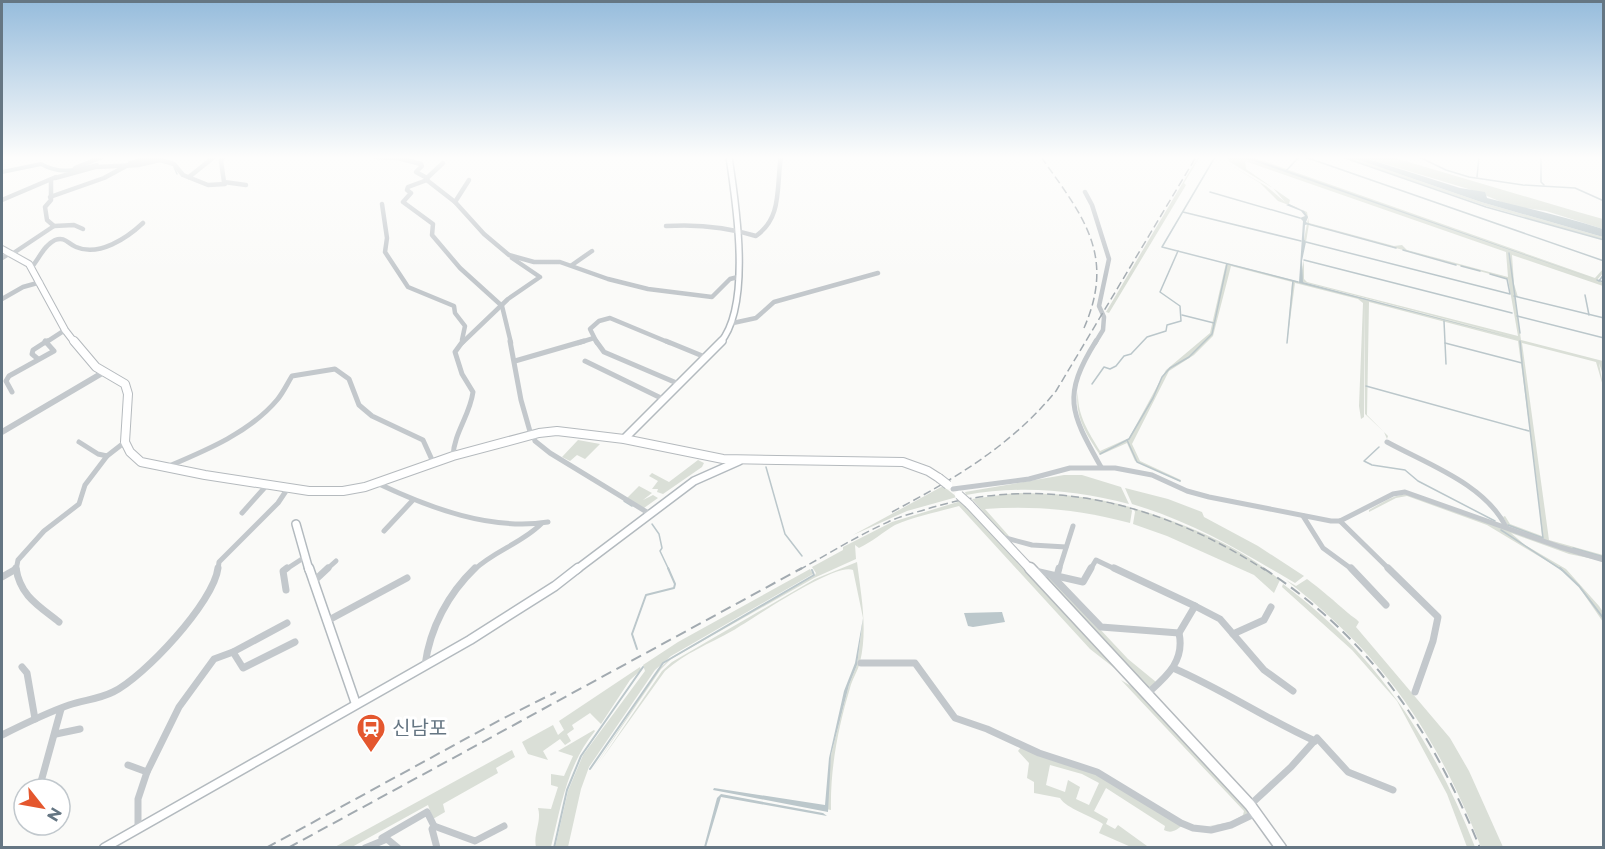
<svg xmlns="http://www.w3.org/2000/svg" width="1605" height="849" font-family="Montserrat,'Noto Sans KR',sans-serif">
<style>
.green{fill:#dadfd7;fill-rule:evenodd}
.water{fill:#bbc7cb}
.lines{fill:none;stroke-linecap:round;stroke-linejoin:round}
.stream-far1{stroke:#bbc7cb;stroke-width:1.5}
.stream{stroke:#bbc7cb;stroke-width:2}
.canal{stroke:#bbc7cb;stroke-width:4}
.secondary-far2-casing{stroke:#b3babf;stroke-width:8}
.secondary-far1-casing{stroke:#b3babf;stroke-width:10}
.secondary-casing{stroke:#b3babf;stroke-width:11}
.primary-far2-casing{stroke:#b5babe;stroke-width:8}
.primary-far1-casing{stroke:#b5babe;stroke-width:10}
.primary-casing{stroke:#b5babe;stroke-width:13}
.minor-far2{stroke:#c3c8cc;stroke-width:4.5}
.minor-far1{stroke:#c3c8cc;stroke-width:5}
.minor{stroke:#c3c8cc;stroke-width:7}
.tertiary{stroke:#c3c8cc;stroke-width:6}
.secondary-far2{stroke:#fff;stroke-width:5}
.secondary-far1{stroke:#fff;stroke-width:7}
.secondary{stroke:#fff;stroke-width:8}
.primary-far2{stroke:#fff;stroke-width:6}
.primary-far1{stroke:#fff;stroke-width:8}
.primary{stroke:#fff;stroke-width:10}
.rail-far1{stroke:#a2aab0;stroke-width:1.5;stroke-dasharray:8 4;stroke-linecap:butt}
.rail{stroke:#a2aab0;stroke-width:2;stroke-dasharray:11 6;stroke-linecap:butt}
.primary-bridge-casing{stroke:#b5babe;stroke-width:10;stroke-linecap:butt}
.primary-bridge{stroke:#fff;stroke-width:8}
.labels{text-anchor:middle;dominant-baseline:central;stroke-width:6;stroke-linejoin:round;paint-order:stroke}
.near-poi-label{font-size:20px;fill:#657683;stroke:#fff;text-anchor:start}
</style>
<rect width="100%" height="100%" fill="#fafaf8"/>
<g class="green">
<path d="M1198,157h2l-16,26 2,2 -77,128 -3,-1z"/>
<path d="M1229,157h16l14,5 -11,-5 13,3 334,118 8,-9v4l-6,7 6,3v3l-91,-31 2,29 4,13h-3l6,43 82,21v14l-4,-12 4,23 -7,-24 -74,-19 27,197 54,15v3l-54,-16 -41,-16 -5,-9 2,-1 5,8 32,12 -5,-52 -19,-143 -149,-39 -2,113 21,21 -1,3 -3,-7 -19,-18v-112l-1,115 -3,2 -2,-13 4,-103 -5,-4 -63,-16 -8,60 5,-61 -61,-16 -18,70 -19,19 -25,16 -37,73 8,17 41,19v2l-46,-21 -8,-18 -27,12c-14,-21 -26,-39 -22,-64 -1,24 10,40 22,60l29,-13 37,-68 44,-37 16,-70 292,75 -215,-56 -2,-7 3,-15v19l3,3 211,54 -10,-57 -199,-55 -3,18 -2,-3 4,-20 -6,-9 -24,-9 -18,-18 -38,-23 44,26 19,16 -12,-14 -43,-26 -2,-3zM1245,161l261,91 2,25 -101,-27 -5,-5 -8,1 -85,-23 -2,-11 -18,-8 1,-4 -44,-31z"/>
<path d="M1342,157h8l131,45 122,35v3l-117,-34z"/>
<path d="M1362,157l33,1 183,54 25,7v10l-57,-18 -35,-5 -36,-15z"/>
<path d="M578,440l22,4 -15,15 -8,-4 -7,6 -8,-4z"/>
<path d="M698,460l6,3 -2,4 -39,27 -6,-2 1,-3h-6l6,-8 -9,-5 3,-3 17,9z"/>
<path d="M1064,475h18l39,12 8,17c-54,-14 -107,-19 -163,-9l-1,-3z"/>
<path d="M639,486l13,7 -9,7 10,-5 5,3 -14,10 -17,-10z"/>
<path d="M943,486l14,11 -50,14 -54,24z"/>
<path d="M1125,488l43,11 34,13 2,5 54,29 46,30 -9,7c-54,-32 -102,-61 -163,-79z"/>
<path d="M1015,493c39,0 77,3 115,14l2,4 -2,12c-49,-13 -95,-18 -145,-14l24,27h-5l-32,-37z"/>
<path d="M1407,494l196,67 -34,-7 -58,-21 14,12 41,24 33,37 4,6v10l-24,-35 -17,-17 -75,-45 -80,-29 -11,2 -27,14v-2c13,-7 23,-15 38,-16z"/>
<path d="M961,501l170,180 -41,-32 -131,-143c-21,6 -44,10 -64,19 -12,7 -23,17 -36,23l-4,-3 1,14 -42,19 -143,81 -10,10 -68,100 65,-99 14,-13 143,-82 1,-2 -4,-6 31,-17v-3l49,-25z"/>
<path d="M1133,508c51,15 105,37 147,72l-6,13 -20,-18 -87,-39 -34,-12 2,-12z"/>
<path d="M857,562c4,33 11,67 3,100 -2,9 -8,17 -10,26 -12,40 -20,81 -19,122l-5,-1 5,-54 18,-70 8,-20 6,-47 -10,-48c-18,-8 -102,50 -121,61 -23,13 -47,22 -67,40l-66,92 63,-92 10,-9 143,-83z"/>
<path d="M810,569l3,5 -142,82 -16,14 -66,97 -8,22 -13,58 -13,1 13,-57 15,-36 62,-84 -2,-6 35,-23z"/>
<path d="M1043,575l7,1 78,83 28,23 -6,7z"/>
<path d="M1307,579c15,11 27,22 41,34 4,4 8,5 11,9l-3,5 94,111 19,33 34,76h-22c-46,-115 -96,-190 -195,-267l10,6z"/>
<path d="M1283,584c92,68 151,158 192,263h-8l-20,-53 -50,-93 -45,-51 -70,-63z"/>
<path d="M640,667l1,3 -11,10 -29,44 -11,-11 -18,12 2,4 -7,5 4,7 -6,4 -5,-6 -17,12 5,9 -20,-6 -6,-12 31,-17 5,10 6,-5 -5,-9z"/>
<path d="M1121,680l15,9 112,123 -1,3 -14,8 -29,4 27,-5 12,-7 1,-4z"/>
<path d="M594,730l1,1c-28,34 -34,75 -44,116h-15c-3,-13 6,-26 2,-39l13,1 7,-22 -7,-2v-11l13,2 9,-20 -15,-5z"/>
<path d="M1021,747l81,28 81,50c-7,5 -11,9 -19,5l1,-4 -59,-38 -12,23 14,8 -2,5 9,5 3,-4 29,21 -16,1 -32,-14 4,-9c-13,-9 -36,-15 -43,-26l-26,-5v-11l-7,-4 2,-15 -11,-12zM1050,765l32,9 17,9 -10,22 -13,-6 4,-12 -12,-7 -3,12 -19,-7z"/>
<path d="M512,750l3,7 -19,11 2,5 -55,31 2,8 -12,7 -5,-14 -76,42 -19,1z"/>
</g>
<g class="water">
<path d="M1242,157l15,3 337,119z"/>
<path d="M1350,157h12l98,31 25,4 2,6c39,10 78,19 116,31v8l-122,-35z"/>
<path d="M1289,204l15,7 4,6 -2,5 3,2 -4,1 -1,14 2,3 -4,19 1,21 215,57 -219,-56 4,-62 -3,-3 5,-2 -4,-5 -15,-6z"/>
<path d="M1002,612l3,10 -32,5 -5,-1 -4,-13z"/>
<path d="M863,618l-6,47 -8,20 -18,70 -3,57 -115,-22 1,-2 111,17 4,-47 15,-67 11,-28z"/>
<path d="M721,794l102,19 4,3 -106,-19 -15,50h-2l13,-49z"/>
</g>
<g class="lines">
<g class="stream-far1">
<path d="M1215,157l-53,90 136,35"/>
<path d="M1305,157l299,104"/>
<path d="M1342,157l144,50 118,33"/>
<path d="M1419,157l27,13 23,7 54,8 52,3 29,13"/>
<path d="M1541,157v25l3,3"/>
<path d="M174,167l3,7"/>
<path d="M1286,171l13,-14"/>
<path d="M1477,177l2,-20"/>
<path d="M1210,192l90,26"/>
<path d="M1183,212l118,29"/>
<path d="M1308,224l88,24"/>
<path d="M1306,242l204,52 -3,-15 -17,-5"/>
<path d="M1403,250l53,15"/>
<path d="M1509,253l11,80"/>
<path d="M1304,260l208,53"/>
<path d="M1461,266l19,5"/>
<path d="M1597,280l7,2"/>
<path d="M1599,281l5,-7"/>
<path d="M1585,295l4,20"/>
<path d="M1514,296l90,22"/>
<path d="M1182,315l32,8"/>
<path d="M1517,316l87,22"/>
<path d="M1444,321l2,43"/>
<path d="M1520,341l2,21"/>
<path d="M1287,343l6,-62"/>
<path d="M1445,343l77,20 21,175 -35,-13"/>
<path d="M1092,384l12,-17 6,2 6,-3 8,-10 7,-2 16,-17 19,-6 1,-6 14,-4 -1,-15 -20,-14 18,-41"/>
<path d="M1366,386l163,45"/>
<path d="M1127,440l10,22 43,19"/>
<path d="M1379,447l-15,14 8,4 33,5 13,11 77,40"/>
<path d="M1100,454l29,-15 24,-41 9,-21 8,-9 19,-11 23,-23 15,-70"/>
<path d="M766,467l19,67 17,22"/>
<path d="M624,501l8,5"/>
<path d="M652,524l7,10 3,14 -2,3 9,19"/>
<path d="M1501,530l61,40"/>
<path d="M1573,548l31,9"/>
</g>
<g class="stream">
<path d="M1560,568l19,18 25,33"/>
<path d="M637,649l-5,-15 14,-39 28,-7 1,-4 -7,-16"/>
<path d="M590,769l73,-106 151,-88 -2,-5"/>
<path d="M554,848l13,-58 14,-34 62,-89"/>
</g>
<g class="canal">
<path d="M130,163l23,-6"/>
<path d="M2,172l39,-8c20,11 35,6 56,1"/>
</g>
<g class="secondary-far2-casing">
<path id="secondary-far2" d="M720,343c32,-37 16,-140 9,-186"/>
</g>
<g class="secondary-far1-casing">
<g id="secondary-far1">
<path d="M624,439l98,-98"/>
<path d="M296,524l13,46"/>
<path d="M576,570l118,-89 45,-20"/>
</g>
</g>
<g class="secondary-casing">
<g id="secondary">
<path d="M309,568l47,136"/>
<path d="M104,848l366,-208 85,-54 23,-18"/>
</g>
</g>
<g class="primary-far2-casing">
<path id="primary-far2" d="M2,249l27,15 36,66 10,13"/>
</g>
<g class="primary-far1-casing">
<g id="primary-far1">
<path d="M74,341l22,26 29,17 3,10 -3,48 5,10 11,10 64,13 104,16h34l22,-4 88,-31 86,-23 18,-2 67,8 99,20 180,3 25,9 11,7"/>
<path d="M969,504l62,66"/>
</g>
</g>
<g class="primary-casing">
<path id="primary" d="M1030,568l220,237 31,43"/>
</g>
<g class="minor-far2">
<path d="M223,157l-2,4 3,21 22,3"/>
<path d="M375,157l23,1 23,6 1,2 -6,6 11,6"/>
<path d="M443,163l-16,15 1,3 27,21 29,32 25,21 25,7h26l48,17 40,10 64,8 18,-18 8,-2"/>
<path d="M75,168l27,-11"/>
<path d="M189,177l25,-20"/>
<path d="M55,178l40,-11 43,-2 22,-5 14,4 9,11 25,10 17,-1"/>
<path d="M51,180v20l-6,7 2,13 7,6 20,-1 9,4"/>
<path d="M427,180l-19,7 -1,3 4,3 -8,9 30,22 -1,11 28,33 42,38 9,37"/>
<path d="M1085,192l7,13 17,54 -10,47 5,11 -1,13 -8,13"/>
<path d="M50,197l54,-19 24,-13"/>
<path d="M2,200l54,-23"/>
<path d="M455,202l14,-22"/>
<path d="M382,204l5,34 -2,14 23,35 46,19 1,7 10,13 -3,14"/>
<path d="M666,226c30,-2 61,1 90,10 27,-19 20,-50 25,-79"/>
<path d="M12,254l42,-28"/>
<path d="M2,258l8,-5"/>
<path d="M572,265l20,-14"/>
<path d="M31,268c8,-9 13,-23 24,-28 10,-4 13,4 21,7 23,10 51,-9 67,-24"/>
<path d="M2,299l21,-12 18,-5"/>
<path d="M733,323l23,-5 18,-16 104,-29"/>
<path d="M45,343l20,-13"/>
<path d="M462,343l46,-44 32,-22 -28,-19"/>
<path d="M578,343l16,-5"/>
<path d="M597,343l-7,-14 9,-8 11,-3 60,25"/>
</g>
<g class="minor-far1">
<path d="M510,341l11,59 10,35"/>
<path d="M596,341l8,11 75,32"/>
<path d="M666,341l39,16"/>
<path d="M1096,341c-35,56 -25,72 5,126"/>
<path d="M38,359l-6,-5 1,-4 14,-9"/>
<path d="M515,361l69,-20"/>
<path d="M585,361l78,38"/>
<path d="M12,392l-6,-11 3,-5 45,-25 -9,-10"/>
<path d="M533,434l2,7 15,12 100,61"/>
<path d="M79,442l19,12 9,2"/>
<path d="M1387,442c40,22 98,42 119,85"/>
<path d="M453,456c1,-23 17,-41 20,-64l-11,-18 -7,-22 8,-11"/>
<path d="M169,466c38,-16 81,-34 108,-66 6,-7 10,-16 15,-24l43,-7 14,10 10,26 13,11 51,24 10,22"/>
<path d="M379,484c51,24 112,47 169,38"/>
<path d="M953,489l76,-10 41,-11h45l37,7 35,16 22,6 122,24h9l53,-27 12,-2 155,55 44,13"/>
<path d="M242,513l25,-28"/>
<path d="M1303,516l20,32 30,22"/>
<path d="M1340,521l50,49"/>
<path d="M384,531l29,-31"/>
<path d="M1002,537l30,8 34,2"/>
<path d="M16,570l2,-10 26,-29 35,-27 6,-19 22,-29 18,-14"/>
<path d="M218,570l1,-8 59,-59 10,-15"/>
<path d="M285,570l20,-13"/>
<path d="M326,570l10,-9"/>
<path d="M474,570c20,-19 48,-27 67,-46"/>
<path d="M1059,570l14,-44"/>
<path d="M1090,570l6,-10 21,10"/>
</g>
<g class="minor">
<path d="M16,568c4,28 23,38 43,54"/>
<path d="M1114,568l81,38"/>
<path d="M1351,568l35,37"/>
<path d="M1388,568l50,49 -5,24 -18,51"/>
<path d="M1035,571l48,11 8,-14"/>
<path d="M1058,572l1,-4"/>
<path d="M1052,576l49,51 78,6"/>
<path d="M2,577l14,-8"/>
<path d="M313,582l15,-14"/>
<path d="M286,590l-3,-19 4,-3"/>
<path d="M327,621l80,-43"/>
<path d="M1233,634l31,36 29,21"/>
<path d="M233,652l54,-29"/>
<path d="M861,663h54l40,55 32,11 52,24 58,19 84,51 12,5 18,2 20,-5 25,-12"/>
<path d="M425,665c5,-37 23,-71 50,-97"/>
<path d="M22,667l5,6 8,46"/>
<path d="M1173,668c49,21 93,51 142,73"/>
<path d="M1148,693c19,-17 37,-32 31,-60l16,-27 25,13 13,15 31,-14 7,-13"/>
<path d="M56,734l24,-5"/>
<path d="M2,735c22,-11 44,-22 67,-30 15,-5 30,-6 44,-13 31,-15 101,-90 105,-124"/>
<path d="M128,765l19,7"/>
<path d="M39,789l22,-80"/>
<path d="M1250,805l41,-38 26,-29 31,34 45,18"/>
<path d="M434,826l-2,3 5,19"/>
<path d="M138,828v-29l9,-27 32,-65 35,-48 19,-7 10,16 52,-26"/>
<path d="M382,838l45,-26 7,14 41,15 29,-15"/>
<path d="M365,848l22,-9 11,9"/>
</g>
<path class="tertiary" d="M2,432l102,-60"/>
<use href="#secondary-far2" class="secondary-far2"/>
<use href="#secondary-far1" class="secondary-far1"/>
<use href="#secondary" class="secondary"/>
<use href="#primary-far2" class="primary-far2"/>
<use href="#primary-far1" class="primary-far1"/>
<use href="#primary" class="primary"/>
<g class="rail-far1">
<path d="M1041,157c42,59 75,98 43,171"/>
<path d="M892,512c62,-33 119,-66 164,-121l140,-234"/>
<path d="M799,570c29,-16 58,-34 89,-48 12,-6 26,-9 39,-13 118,-37 237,-4 338,61"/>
</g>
<g class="rail">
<path d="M1263,568c108,70 169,163 217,280"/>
<path d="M266,848l234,-128 56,-28"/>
<path d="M288,848l514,-280"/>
</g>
<g class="primary-bridge-casing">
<g id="primary-bridge">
<path d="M939,478l9,7"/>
<path d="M959,495l10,9"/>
</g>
</g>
<use href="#primary-bridge" class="primary-bridge"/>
</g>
<linearGradient id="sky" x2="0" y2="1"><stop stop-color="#96bcdc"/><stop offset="0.57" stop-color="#fdfdfc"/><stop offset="1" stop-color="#fdfdfc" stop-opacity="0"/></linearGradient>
<rect width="1605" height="276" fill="url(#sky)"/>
<defs>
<g id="station-pin" transform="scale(1.5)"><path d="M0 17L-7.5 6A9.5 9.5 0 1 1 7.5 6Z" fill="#e4572e" stroke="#fff"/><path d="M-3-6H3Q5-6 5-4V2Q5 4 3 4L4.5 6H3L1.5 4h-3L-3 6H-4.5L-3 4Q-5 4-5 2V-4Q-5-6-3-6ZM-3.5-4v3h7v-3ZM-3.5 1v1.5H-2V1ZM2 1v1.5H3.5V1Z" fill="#fff"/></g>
</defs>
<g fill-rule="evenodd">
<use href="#station-pin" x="371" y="728"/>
</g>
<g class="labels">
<g class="near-poi-label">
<text x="392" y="728">신남포</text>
</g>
</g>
<rect width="1605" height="849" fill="none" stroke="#657683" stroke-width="6"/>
<g transform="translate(42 807) rotate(121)"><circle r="28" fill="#ffffff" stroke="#c1c8cd" stroke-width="1.5"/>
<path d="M0-4.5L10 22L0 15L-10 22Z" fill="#e4572e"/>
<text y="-9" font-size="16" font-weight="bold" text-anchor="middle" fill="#657683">N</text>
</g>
</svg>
